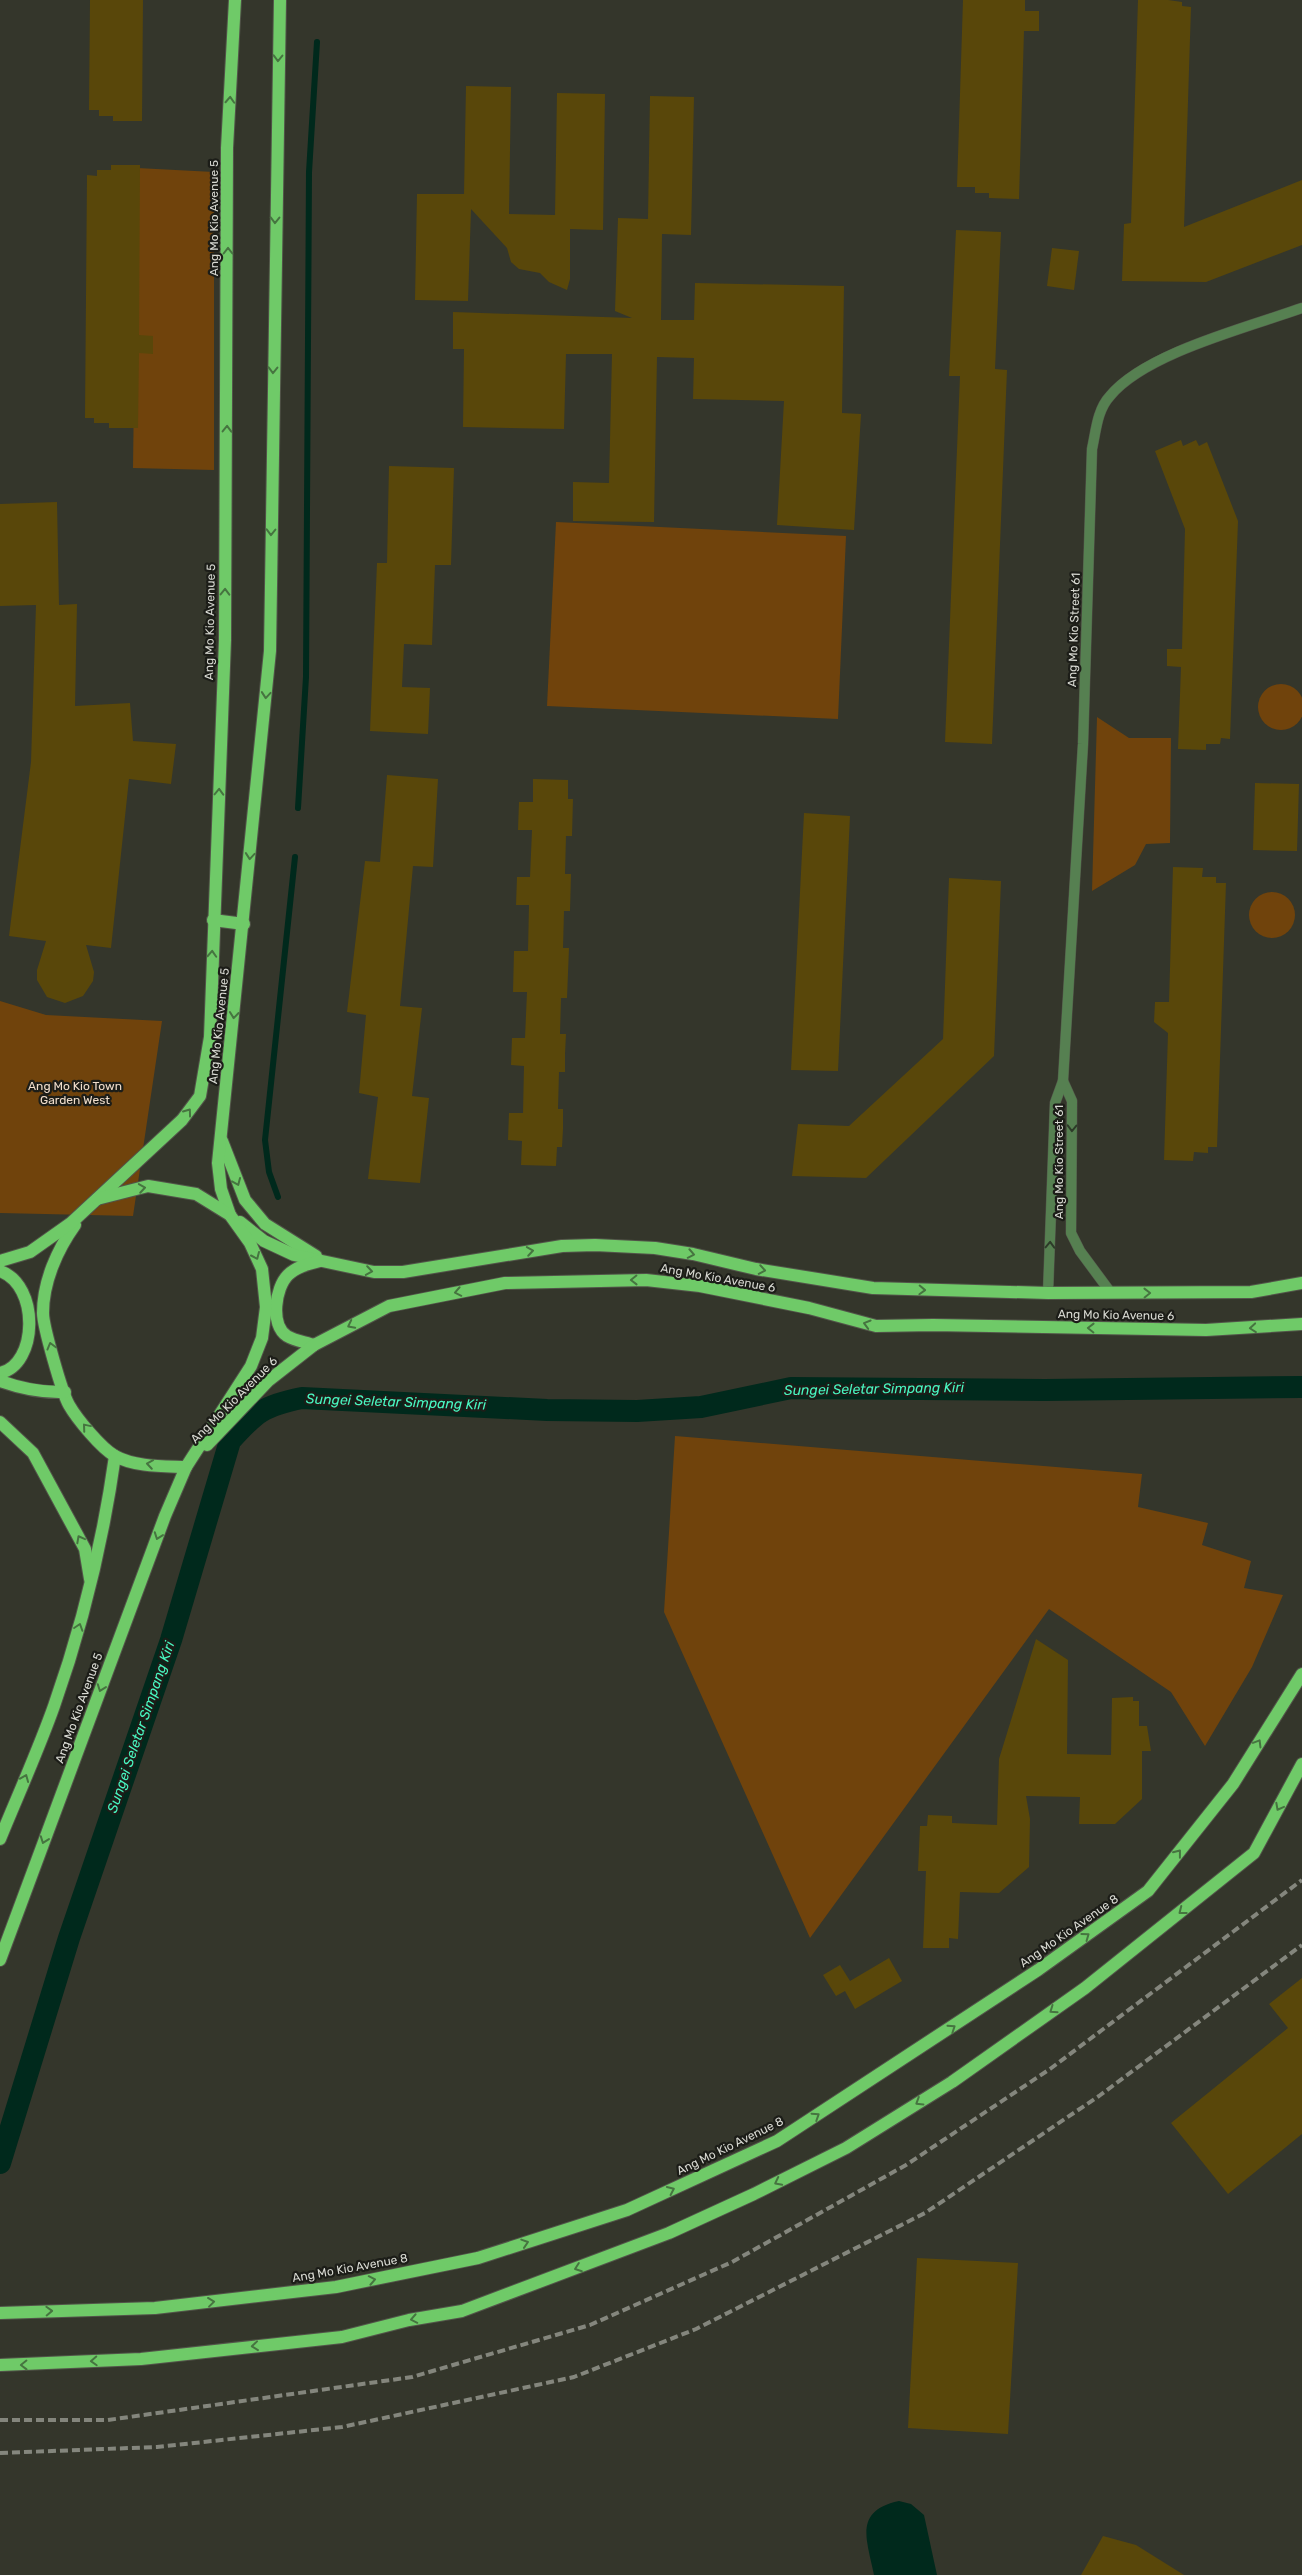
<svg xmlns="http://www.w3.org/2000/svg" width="1302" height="2575" font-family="Rubik,sans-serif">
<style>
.green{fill:#70430c}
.water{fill:#00291c}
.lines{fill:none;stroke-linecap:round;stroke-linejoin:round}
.stream{stroke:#00291c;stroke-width:6}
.canal{stroke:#00291c;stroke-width:22}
.building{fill:#59470a}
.street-casing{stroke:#525449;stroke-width:11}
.primary-casing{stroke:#525449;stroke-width:14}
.street{stroke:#568051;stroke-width:10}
.primary{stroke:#6fca68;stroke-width:12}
.rail{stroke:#84867d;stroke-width:4;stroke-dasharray:8 4;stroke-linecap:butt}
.oneway{stroke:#467440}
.oneway2{stroke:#2d3b29}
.labels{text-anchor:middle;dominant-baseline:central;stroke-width:4.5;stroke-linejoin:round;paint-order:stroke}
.street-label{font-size:12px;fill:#d9dad3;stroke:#1c1d18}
.park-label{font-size:12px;fill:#f0ddcb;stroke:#1c1d18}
.water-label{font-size:14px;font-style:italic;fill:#48f7c1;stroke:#1c1d18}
</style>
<rect width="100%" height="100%" fill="#34362b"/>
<g class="green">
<path d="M137,168l77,4v298l-81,-2z"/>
<path d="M556,522l290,14 -8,183 -291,-13z"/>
<circle cx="1281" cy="707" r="23"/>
<path d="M1097,717l32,21h42l-1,105 -24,1 -11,21 -43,26z"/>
<circle cx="1272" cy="915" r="23"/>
<path d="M0,1001l46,14 116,6 -29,195 -133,-3z"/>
<path d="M675,1436l467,38 -4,33 70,16 -6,22 49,16 -7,27 39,7 -31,72 -47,79 -34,-54 -122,-83 -239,329 -146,-326z"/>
</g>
<path class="water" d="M899,2501l12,3 13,11 13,60h-63c-7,-35 -21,-64 25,-74z"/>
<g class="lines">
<g class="stream">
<path d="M298,808l8,-131 3,-505 8,-130"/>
<path d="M278,1197l-9,-25 -4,-32 30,-283"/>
<path d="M381,1396l13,8"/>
</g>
<path class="canal" d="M0,2163l69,-225 102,-298 59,-199c26,-29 33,-35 72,-43l245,12 90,1 64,-4 90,-19 254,2 257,-3"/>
</g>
<g class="building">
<path d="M90,0h53l-1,121h-29v-5h-14v-6h-10z"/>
<path d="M963,0h62v11h14v20h-15l-5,168 -30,-1v-5h-14v-6h-18z"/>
<path d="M1138,0h30l14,2v4l9,1 -7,220 118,-47v65l-96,37 -84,-1 2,-57 7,-1z"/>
<path d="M466,86l45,1 -2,127 46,1 2,-122 48,1 -2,136 -33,-1v50l-3,11 -18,-8 -9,-9 -21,-4 -8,-7 -4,-14 -36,-39 -3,92 -53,-1 2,-106h47z"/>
<path d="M650,96l44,1 -3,138 -29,-1 -1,86h33l1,-37 149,3 -2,127 19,1 -7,116 -77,-5 7,-124 -91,-2 1,-41 -37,-1 -3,165 -81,-1v-39l36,1 3,-129h-46l-2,75 -101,-2 1,-78h-11v-37l179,6 -17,-7 3,-93 30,1z"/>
<path d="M111,165h29l-1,170 14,1v18l-14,-1 -1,75h-29v-5h-15v-5h-9l2,-243 10,1v-6h14z"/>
<path d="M956,230l45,2 -6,137 12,1 -15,374 -47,-2 15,-366h-11z"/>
<path d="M1052,248l27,3 -5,39 -27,-4z"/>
<path d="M1181,440l2,6 13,-6 3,6 8,-4 31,79 -8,218 -9,-1 -1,6h-14v6l-28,-1 3,-82 -14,-1v-17h15l3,-120 -30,-78z"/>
<path d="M389,466l65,2 -3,97h-16l-3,80 -28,-1 -2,43 28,1 -2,46 -58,-3 7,-168h10z"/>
<path d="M57,502l2,103 18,-1 -2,102 55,-3 3,38 43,3 -5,40 -42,-5 -18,169 -25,-3 8,27 -1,9 -10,15 -18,7 -18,-6 -10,-17v-10l9,-29 -37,-5 22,-174 5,-157 -36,1v-102z"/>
<path d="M387,775l51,4 -5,88 -20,-1 -13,140 22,2 -10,88 17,2 -9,85 -52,-4 10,-82 -19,-4 7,-78 -19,-3 18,-151 15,1z"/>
<path d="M533,779l35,1v19h5l-1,37h-6l-1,38h6l-1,37h-6l-1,37h6l-2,50h-6l-1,36h6l-1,20v18h-6l-1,37h5v20l-1,18h-5l-1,19 -35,-1 1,-24 -14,-1 1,-27h14l1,-47 -13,-1 1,-27h13l2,-46h-14l1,-41h14l1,-46h-13l1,-28h13l2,-47h-14l1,-28h14z"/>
<path d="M1255,783l44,1 -2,67 -44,-1z"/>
<path d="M804,813l46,3 -12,255 -47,-1z"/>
<path d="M1173,867l30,1 -1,9h14v6h10l-9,264h-9v6l-14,-1 -1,9 -29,-1 4,-127 -14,-11 1,-20h14z"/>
<path d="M949,878l52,3 -7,175 -128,122 -74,-2 6,-52 51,2 94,-87z"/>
<path d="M1036,1639l32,21 -1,94 44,1 1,-57 21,-1v4h6v25h8l4,25h-9v48l-27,25h-36l1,-27 -54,-1 4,23 -1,48 -30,26 -39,-1 -2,47 -9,-1v10h-26l3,-77h-8l2,-45h7l1,-11 24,1v7l45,2 2,-66z"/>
<path d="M889,1958l13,23 -47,28 -10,-18 -9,5 -13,-21 17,-10 10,16z"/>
<path d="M1302,1978v156l-74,60 -57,-71 117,-95 -19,-24z"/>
<path d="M917,2258l101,5 -10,171 -100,-6z"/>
<path d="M1103,2536l33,9 48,30h-103z"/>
</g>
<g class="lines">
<g class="street-casing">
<g id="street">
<path d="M1063,1081l9,20 -1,132 9,18 31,42"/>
<path d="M1048,1293l7,-190 8,-22 20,-337 9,-295c4,-18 5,-39 18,-53 35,-43 139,-69 192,-88"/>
</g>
</g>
<g class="primary-casing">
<g id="primary">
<path d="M213,920l31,4"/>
<path d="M222,1141l23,59 20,24 51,32"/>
<path d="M230,1215l-9,-26 -3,-26 52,-512 10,-651"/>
<path d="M240,1222l24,19 30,14 80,17h29l159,-26 33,-1 60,3 38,6 63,15 117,19 175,5 203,-1 51,-9"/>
<path d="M75,1225c-18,25 -32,57 -32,88 0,13 19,80 26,92 8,14 32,43 46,51 20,11 49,10 71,11"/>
<path d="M0,1261l30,-9 41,-29 111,-103 18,-24 10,-59 15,-397 2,-492 8,-148"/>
<path d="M0,1271c40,14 38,94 0,102"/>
<path d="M314,1345c-8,-3 -19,-4 -27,-9 -17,-11 -12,-48 1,-61 8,-8 20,-11 32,-14"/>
<path d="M0,1381c22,8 41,12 65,11"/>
<path d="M0,1422l33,31 52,96 5,30"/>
<path d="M207,1445l61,-64 46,-36 75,-39 116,-23 141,-3 54,6 109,22 67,18 57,-1 273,5 96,-6"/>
<path d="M0,1839c18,-44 38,-88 54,-133 29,-82 49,-165 61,-250"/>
<path d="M0,1960l165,-444 21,-49 65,-101 11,-28 4,-31 -4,-38 -12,-26 -20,-28 -34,-21 -48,-8 -51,13"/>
<path d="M0,2313l155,-5 181,-21 142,-29 149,-48 150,-69 261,-171 110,-79 85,-107 69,-110"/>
<path d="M0,2365l141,-6 201,-22 67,-17 53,-9 207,-78 85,-39 92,-46 106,-66 133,-94 169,-135 48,-89"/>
</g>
</g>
<use href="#street" class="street"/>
<use href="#primary" class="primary"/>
<g class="rail">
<path d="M0,2420h108l304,-43 178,-52 142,-63 174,-97 144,-96 252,-189"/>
<path d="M0,2453l157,-6 185,-20 232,-50 122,-48 229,-116 174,-117 203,-151"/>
</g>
</g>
<defs><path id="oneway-chevron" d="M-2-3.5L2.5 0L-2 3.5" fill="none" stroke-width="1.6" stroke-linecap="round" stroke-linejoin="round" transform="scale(1.25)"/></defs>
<g class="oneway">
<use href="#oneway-chevron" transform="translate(278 58) rotate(91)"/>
<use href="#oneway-chevron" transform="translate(230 100) rotate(-87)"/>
<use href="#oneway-chevron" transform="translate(275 220) rotate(91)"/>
<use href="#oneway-chevron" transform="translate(228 251) rotate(-90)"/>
<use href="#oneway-chevron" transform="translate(273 370) rotate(91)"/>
<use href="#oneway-chevron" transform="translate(227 429) rotate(-89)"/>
<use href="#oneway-chevron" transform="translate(271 532) rotate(91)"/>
<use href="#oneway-chevron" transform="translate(225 592) rotate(-89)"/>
<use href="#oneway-chevron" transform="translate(266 695) rotate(95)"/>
<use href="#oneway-chevron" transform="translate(219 792) rotate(-88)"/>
<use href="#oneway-chevron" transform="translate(250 856) rotate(95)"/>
<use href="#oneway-chevron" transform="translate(212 954) rotate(-87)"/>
<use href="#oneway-chevron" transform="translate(234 1015) rotate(96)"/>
<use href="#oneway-chevron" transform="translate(188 1112) rotate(-54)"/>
<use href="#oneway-chevron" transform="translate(237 1182) rotate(67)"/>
<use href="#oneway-chevron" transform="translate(142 1188) rotate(-9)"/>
<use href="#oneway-chevron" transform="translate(530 1251) rotate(-9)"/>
<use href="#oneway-chevron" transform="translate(691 1254) rotate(11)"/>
<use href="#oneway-chevron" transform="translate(256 1256) rotate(66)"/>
<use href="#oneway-chevron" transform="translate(762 1270) rotate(10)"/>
<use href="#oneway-chevron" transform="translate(369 1271) rotate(9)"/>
<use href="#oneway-chevron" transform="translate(634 1280) rotate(179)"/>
<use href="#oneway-chevron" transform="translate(922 1290) rotate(2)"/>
<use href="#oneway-chevron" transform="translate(458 1292) rotate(169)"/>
<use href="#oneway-chevron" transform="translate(1147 1293) rotate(-1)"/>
<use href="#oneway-chevron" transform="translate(867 1324) rotate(-164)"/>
<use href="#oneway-chevron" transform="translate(351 1325) rotate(153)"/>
<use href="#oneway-chevron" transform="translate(1091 1328) rotate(-179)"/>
<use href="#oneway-chevron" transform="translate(1253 1328) rotate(175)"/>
<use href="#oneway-chevron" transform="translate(51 1346) rotate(-105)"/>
<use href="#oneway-chevron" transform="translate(86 1427) rotate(-130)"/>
<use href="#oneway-chevron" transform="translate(150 1464) rotate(-171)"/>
<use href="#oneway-chevron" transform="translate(158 1536) rotate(110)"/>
<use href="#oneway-chevron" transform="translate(80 1539) rotate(-118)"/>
<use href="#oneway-chevron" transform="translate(79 1627) rotate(-72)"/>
<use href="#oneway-chevron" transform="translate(101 1688) rotate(110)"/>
<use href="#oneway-chevron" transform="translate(1258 1743) rotate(-59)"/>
<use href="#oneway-chevron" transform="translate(25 1778) rotate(-68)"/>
<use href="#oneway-chevron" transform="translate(1279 1807) rotate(118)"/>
<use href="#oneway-chevron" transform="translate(44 1840) rotate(110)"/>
<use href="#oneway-chevron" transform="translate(1178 1853) rotate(-52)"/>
<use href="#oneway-chevron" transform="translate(1182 1911) rotate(142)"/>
<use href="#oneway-chevron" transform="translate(1086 1936) rotate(-36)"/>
<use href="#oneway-chevron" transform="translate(1053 2010) rotate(145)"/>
<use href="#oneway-chevron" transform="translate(952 2028) rotate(-34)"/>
<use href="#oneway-chevron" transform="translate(919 2102) rotate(148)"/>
<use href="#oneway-chevron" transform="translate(816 2116) rotate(-33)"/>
<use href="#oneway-chevron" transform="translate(778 2182) rotate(153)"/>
<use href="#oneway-chevron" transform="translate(671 2190) rotate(-25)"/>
<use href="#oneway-chevron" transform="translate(525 2243) rotate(-18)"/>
<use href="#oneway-chevron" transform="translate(578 2268) rotate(160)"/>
<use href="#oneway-chevron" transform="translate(372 2280) rotate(-11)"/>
<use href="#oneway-chevron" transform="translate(211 2302) rotate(-7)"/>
<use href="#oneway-chevron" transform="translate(49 2311) rotate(-2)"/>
<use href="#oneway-chevron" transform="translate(414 2319) rotate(169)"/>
<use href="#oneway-chevron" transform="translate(255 2346) rotate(174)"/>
<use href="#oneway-chevron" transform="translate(94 2361) rotate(177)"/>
<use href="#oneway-chevron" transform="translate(24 2365) rotate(179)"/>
</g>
<g class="oneway2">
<use href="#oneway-chevron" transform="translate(1072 1128) rotate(91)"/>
<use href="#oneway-chevron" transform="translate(1050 1245) rotate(-88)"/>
</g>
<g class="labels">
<g class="street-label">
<text transform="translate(214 218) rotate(-90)">Ang Mo Kio Avenue 5</text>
<text transform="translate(210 622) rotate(-89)">Ang Mo Kio Avenue 5</text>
<text transform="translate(1074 630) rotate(-88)">Ang Mo Kio Street 61</text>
<text transform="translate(219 1026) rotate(-84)">Ang Mo Kio Avenue 5</text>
<text transform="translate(1059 1162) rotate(-90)">Ang Mo Kio Street 61</text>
<text transform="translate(718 1278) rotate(10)">Ang Mo Kio Avenue 6</text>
<text transform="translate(1116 1315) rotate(1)">Ang Mo Kio Avenue 6</text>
<text transform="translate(234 1400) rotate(-45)">Ang Mo Kio Avenue 6</text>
<text transform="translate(79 1708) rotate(-70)">Ang Mo Kio Avenue 5</text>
<text transform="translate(1069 1931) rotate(-35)">Ang Mo Kio Avenue 8</text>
<text transform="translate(730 2146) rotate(-26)">Ang Mo Kio Avenue 8</text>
<text transform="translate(350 2268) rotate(-10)">Ang Mo Kio Avenue 8</text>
</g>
<g class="park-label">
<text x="75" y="1086">Ang Mo Kio Town<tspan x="75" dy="14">Garden West</tspan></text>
</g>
<g class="water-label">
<text transform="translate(874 1389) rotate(-1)">Sungei Seletar Simpang Kiri</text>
<text transform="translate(396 1402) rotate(2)">Sungei Seletar Simpang Kiri</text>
<text transform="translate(141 1727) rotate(-71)">Sungei Seletar Simpang Kiri</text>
</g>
</g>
</svg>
